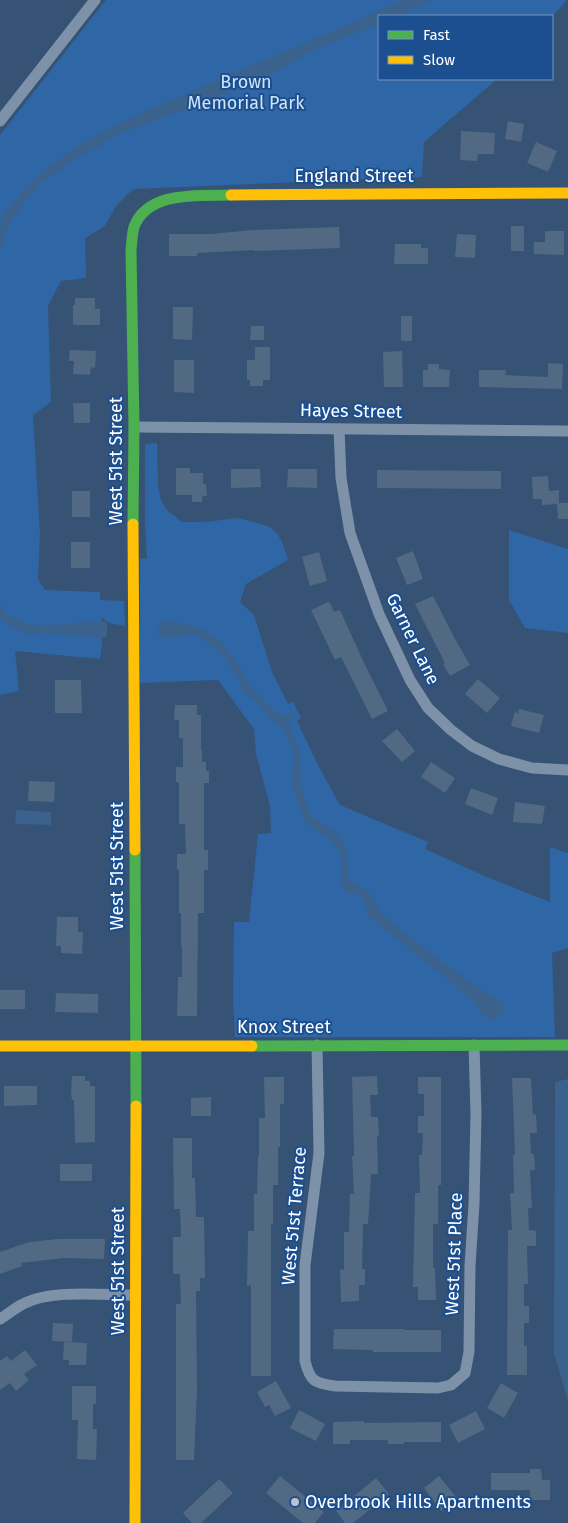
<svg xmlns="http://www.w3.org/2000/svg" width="568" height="1523" font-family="'Fira Sans',sans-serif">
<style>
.green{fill:#2f66a5}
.water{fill:#3b618d}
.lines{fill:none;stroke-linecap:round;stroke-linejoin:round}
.stream{stroke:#3b618d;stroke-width:4.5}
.building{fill:#526984}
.street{stroke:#7d92a8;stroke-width:11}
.fast{stroke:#4caf50;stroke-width:11}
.slow{stroke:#ffc107;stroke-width:11}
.poi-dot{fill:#b9c2ce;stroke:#1b4f8f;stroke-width:2}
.labels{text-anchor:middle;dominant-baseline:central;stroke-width:4;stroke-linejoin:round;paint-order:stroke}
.park-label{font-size:18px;fill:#cfe3fa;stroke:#1b4f8f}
.street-label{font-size:18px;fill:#fff;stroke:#1b4f8f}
.poi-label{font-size:18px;fill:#fff;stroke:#1b4f8f;text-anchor:start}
</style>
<rect width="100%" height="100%" fill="#365274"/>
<g class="green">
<path d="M106,0h461l-15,17 -173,-1v63h118l-73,63 -2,35 -289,12 -17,17 -11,20 -20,12 1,40 -25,3 -13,25 3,96 -18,13 7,119 -2,45 7,11 55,2v8l24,1 1,25 -16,-3 -8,-6 1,28 -2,14 -85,-8 4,40 -19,4v-560z"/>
<path d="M157,443l1,44 3,13 6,10 15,12h22l35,-4 29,8 9,7 5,9 6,18 -42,24 -6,18 14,13 18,57 16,32 5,-2 8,16 -4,3 21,44 22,40 88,37 -3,7 62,28 63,25v-55l18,6v95l-16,5 3,84h-320l-2,-37 1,-78h15l9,-88 13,-1 -1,-27 -14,-52 -2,-25 -36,-49 -78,3v-124l7,-1 -2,-32v-82z"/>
<path d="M509,530l59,19v84l-43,-5 -16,-28z"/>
</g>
<g class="water">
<path d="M403,0h29l-33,16h-20v8l-61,24 -49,27 -11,4 -62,27 -26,9 -59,22 -11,9 -21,10 -38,27 -15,17 -16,23 -10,28c0,-10 0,-25 2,-34 4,-5 8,-10 12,-15 43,-55 113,-82 176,-110 70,-31 143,-59 213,-92z"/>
<path d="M0,603l5,10 20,10 14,3 64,-5 4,2v13l-3,2 -59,-5 -21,1 -24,-15z"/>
<path d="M170,621l29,6 22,14 21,29 6,14 26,27 8,4 8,9 10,32 1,23 2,13 8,24 23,15 7,7 6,11v19l3,12 4,4 14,7 7,8 4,11 5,6 49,39 53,38 13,7 7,8 -13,14 -10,-7 -9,-12 -30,-27 -30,-23 -14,-12 -31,-24 -6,-18 -6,-5h-8l-4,-2 -3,-7 -1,-30 -6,-10 -6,-7 -23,-14 -14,-37 2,-33 -11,-27 -13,-8 -16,-19 -12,-9 -3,-12 -14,-21 -21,-18 -9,-5 -32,3 -5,-2 1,-12 3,-2z"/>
<path d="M16,810l35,2v13l-36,-1z"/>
<path d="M568,1079v322l-14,-48 1,-271z"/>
</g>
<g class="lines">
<path class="stream" d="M282,721l11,-6"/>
</g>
<g class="building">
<path d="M508,121l16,3 -3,18 -16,-3z"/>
<path d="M461,131l34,2 -1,21h-16l-1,7 -17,-1z"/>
<path d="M536,142l21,9 -9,21 -21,-9z"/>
<rect x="511" y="226" width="13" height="25"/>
<path d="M339,227l1,21 -86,3v-1l-57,3v3h-28v-22h42l42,-4z"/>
<path d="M545,231h19v24l-30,-1v-12h11z"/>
<path d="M457,234l19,1 -1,23 -20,-1z"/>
<path d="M395,244h26v4h7v16h-34z"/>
<path d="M75,298h20v11h5v16h-27v-20h2z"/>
<path d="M173,307h20l-1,33 -19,-1z"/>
<rect x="401" y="316" width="11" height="25"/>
<path d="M251,326h13v14h-14z"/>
<path d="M255,347h15v33h-7v6h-13v-6h-3v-20h8z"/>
<path d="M70,350l26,1 -1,17 -4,-1 -1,8 -17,-1 1,-13h-5z"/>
<path d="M402,351l1,36h-19l-1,-35z"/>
<path d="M174,360h20v33l-20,-1z"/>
<path d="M548,363l15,1 -1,25 -83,-2v-17h27l-1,5 43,2z"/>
<path d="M428,364h11v5l11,1 -1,17h-26v-17h5z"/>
<path d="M73,403h17v20h-16z"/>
<path d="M176,468h14v5h13v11h3l1,12h-5v6h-10v-7h-16z"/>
<path d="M231,469h29l1,18 -30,1z"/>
<path d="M288,469h29v19l-30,-1z"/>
<path d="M377,470l124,1v18l-124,-1z"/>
<path d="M548,476l1,15 10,-1v13h9v16h-10l-1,-15 -15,1v-6h-9l-1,-22z"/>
<rect x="72" y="491" width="18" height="26"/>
<rect x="71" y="542" width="19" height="26"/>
<path d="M413,551l10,28 -16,6 -11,-27z"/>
<path d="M319,552l8,29 -17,5 -8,-29z"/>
<path d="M433,596l22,43 15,26 -20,11 -7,-12 2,-1 -30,-59z"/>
<path d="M328,602l2,1 4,9 6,-2 26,57 22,44 -16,8 -31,-62 -6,3 -24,-50z"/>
<path d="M478,679l22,19 -13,15 -22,-19z"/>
<path d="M55,680h26l1,33h-27z"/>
<path d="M175,705h22v10h4v35h1v12h4v9h3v12h-5v67h4v20h-4v43h-6l-1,103h-20l1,-39h4v-31h-1v-33h-2v-43h-2v-16h9l-1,-30h-6v-42h-3v-15h7v-29h-4v-18h-5z"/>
<path d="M519,709l25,6 -5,18 -28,-7 4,-15 3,3z"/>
<path d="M397,729l18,22 -13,11 -20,-21z"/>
<path d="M431,762l24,16 -10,15 -24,-16z"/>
<path d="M29,781l26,1 -1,20 -26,-1z"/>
<path d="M471,788l27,10 -6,17 -27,-11z"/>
<path d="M515,802l30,4 -3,18 -29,-2z"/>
<path d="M57,917h21v15h5l-1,22 -21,-1v-7h-5z"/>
<rect x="0" y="990" width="25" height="19"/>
<path d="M56,993l42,1v19l-43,-1z"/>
<path d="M72,1076h13v5h5v5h5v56l-20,1 -1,-43h-2l-1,-6z"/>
<path d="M377,1076l1,19h-8l1,22h7l1,19h-2l1,38h-7l-3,50h-5l-1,45h3v16h-6v16l-18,1 -1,-32 4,-1v-37h5l1,-38h4l-2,-38h2l-2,-79z"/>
<path d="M264,1077h20v27h-4v43h-2v38h-5v39l-2,-1v153h-20v-91l-4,1 1,-55h6v-37h3l1,-38h1v-38h6z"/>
<path d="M418,1077h23v108h-3v39h-5v44h2l1,32h-18v-13h-5l2,-94h5l-1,-38h3l1,-22h-5v-17h6v-22h-6z"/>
<path d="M512,1078h19l2,37 3,-1 1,19h-7l1,21h3l1,16h-5l2,38h-4l1,22 7,1v15h-9l1,38h-4v22h5v17h-5v23h3v29h-20l1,-145h4l-2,-37h4l-1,-38h2z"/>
<path d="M4,1086h33v19l-33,1z"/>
<path d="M211,1097v19h-20v-18z"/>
<path d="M173,1138h19v40h3l1,39h8l1,61h-5v13h-4l1,98 -3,71h-18v-156h5l-1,-30h-7v-37h8l-1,-28h-6z"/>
<rect x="60" y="1164" width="32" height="17"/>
<path d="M58,1239h47l-1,20 -40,-1 -43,5 1,3 -22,8v-22l29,-10z"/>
<path d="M53,1323l20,1 -1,18 -20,-1z"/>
<path d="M334,1329h70v1h37v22h-68v-2l-40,-1z"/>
<path d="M64,1342l23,1 -1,22h-17v-5h-6z"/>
<path d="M25,1350l12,15 -13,9 5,6 -13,11 -6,-8 -10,7v-29l7,-5 4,5z"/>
<path d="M276,1381l15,27 -16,8 -6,-11 -4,2 -8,-15z"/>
<path d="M501,1383l17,10 -14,25 -17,-10z"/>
<path d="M72,1386h24v18h-3v25h4l-1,31 -19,-1 1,-39h-6z"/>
<path d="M299,1410l26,14 -9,17 -26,-13z"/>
<path d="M476,1411l9,18 -27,14 -9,-18z"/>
<path d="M364,1421v2l77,-1v20h-37v2h-16v-4h-38v4h-17v-22z"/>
<path d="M530,1469h11l1,11h8v20h-20v-10h-39v-17h39z"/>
<path d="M280,1476l44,36 -9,11h-12l-37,-30z"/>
<path d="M439,1476l18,22 -16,13 -17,-23z"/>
<path d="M376,1478l13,16 -36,29h-8l-9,-12z"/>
<path d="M219,1479l14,14 -32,30h-9l-9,-10z"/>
</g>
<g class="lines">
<g class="street">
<path d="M0,121l95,-121"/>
<path d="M134,427l434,4"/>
<path d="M339,429l2,49 9,55 29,81 31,66 18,28 23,22 21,16 27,13 33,9 36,2"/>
<path d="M317,1045l2,108 -14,112v96c5,20 9,22 30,25l103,2 13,-3 14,-12 4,-21 1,-86 4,-62 2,-90 -2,-69"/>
<path d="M0,1319c8,-5 15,-11 23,-15 28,-15 80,-9 112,-9"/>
</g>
<g class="fast">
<path d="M133,524l1,-97 -3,-177c1,-7 1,-17 3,-23 14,-37 66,-31 97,-32"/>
<path d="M135,850l1,256"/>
<path d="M252,1046l316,-1"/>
</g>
<g class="slow">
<path d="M231,195l337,-2"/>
<path d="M133,524l2,326"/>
<path d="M0,1046h252"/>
<path d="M135,1523l1,-417"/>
</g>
</g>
<circle class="poi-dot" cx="295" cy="1502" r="5"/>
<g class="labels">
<g class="park-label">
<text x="246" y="82">Brown<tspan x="246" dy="21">Memorial Park</tspan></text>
</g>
<g class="street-label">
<text x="354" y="176">England Street</text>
<text transform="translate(351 411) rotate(1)">Hayes Street</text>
<text transform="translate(116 461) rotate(-90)">West 51st Street</text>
<text transform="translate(413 639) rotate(64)">Garner Lane</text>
<text transform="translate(117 866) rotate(-90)">West 51st Street</text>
<text x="284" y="1027">Knox Street</text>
<text transform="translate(294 1216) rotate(-85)">West 51st Terrace</text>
<text transform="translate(454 1254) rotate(-88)">West 51st Place</text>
<text transform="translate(118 1271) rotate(-90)">West 51st Street</text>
</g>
<g class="poi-label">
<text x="305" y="1502">Overbrook Hills Apartments</text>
</g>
</g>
<rect x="378" y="15" width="175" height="65" fill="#1b4f8f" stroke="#7695bc"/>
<rect x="388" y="31" width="25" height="8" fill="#4caf50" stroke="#7695bc"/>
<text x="423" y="40" font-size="15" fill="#ffffff">Fast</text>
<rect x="388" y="56" width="25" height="8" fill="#ffc107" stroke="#7695bc"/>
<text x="423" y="65" font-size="15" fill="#ffffff">Slow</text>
</svg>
